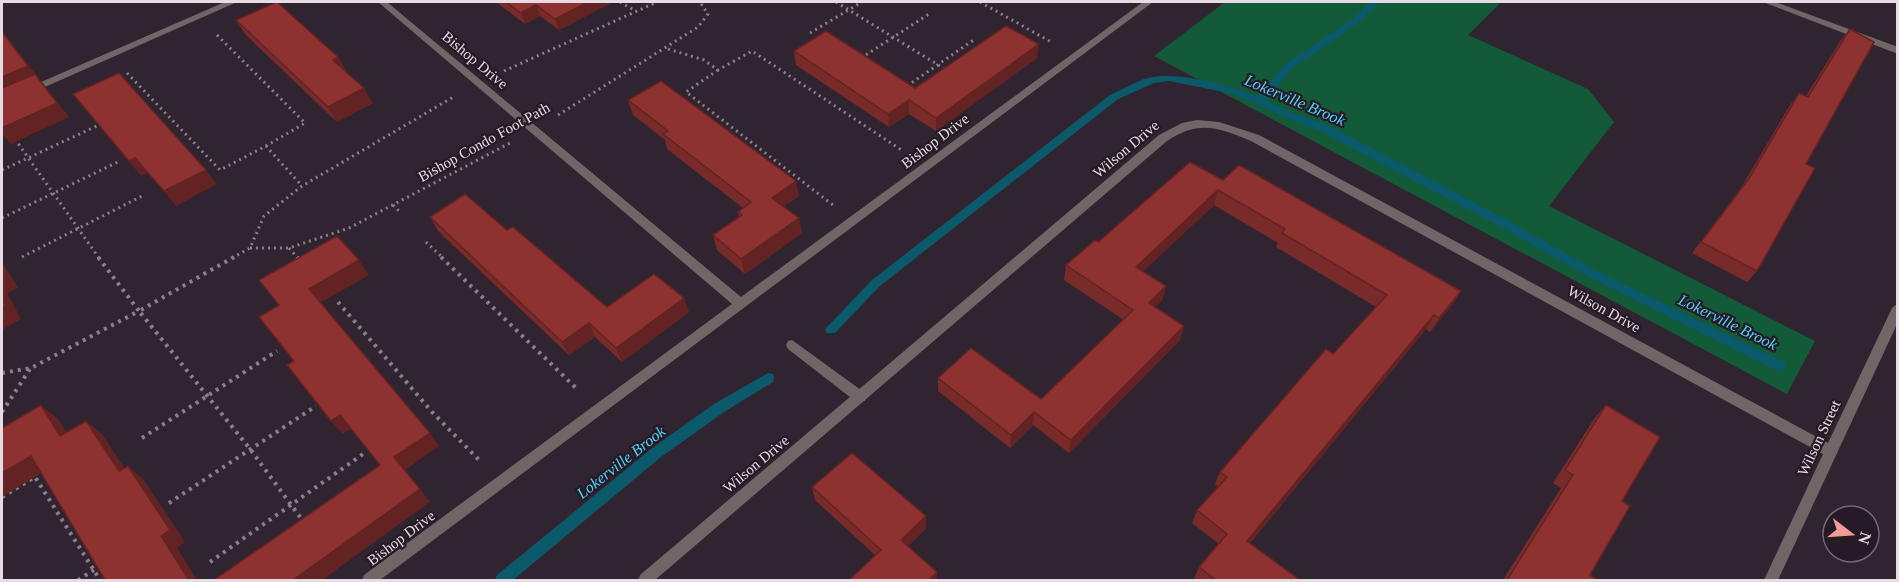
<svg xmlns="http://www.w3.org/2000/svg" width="1899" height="582" font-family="'Times New Roman',serif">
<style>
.green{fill:#125a38}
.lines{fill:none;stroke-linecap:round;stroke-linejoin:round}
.stream{fill:#0b5a6c;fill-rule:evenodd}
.path-far1{stroke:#8a7f8a;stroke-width:3;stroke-dasharray:2 4;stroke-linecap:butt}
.path{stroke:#8a7f8a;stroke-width:4;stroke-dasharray:3 5;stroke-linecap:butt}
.service{fill:#716667;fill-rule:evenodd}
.minor{fill:#716667;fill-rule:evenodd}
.tertiary{fill:#716667;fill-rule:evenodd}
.wall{fill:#792b2a}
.shaded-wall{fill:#632322}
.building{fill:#8d3231;stroke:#632322;stroke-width:1.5}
.labels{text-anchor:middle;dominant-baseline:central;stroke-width:4.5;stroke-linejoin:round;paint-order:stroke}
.street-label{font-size:15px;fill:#e5dce5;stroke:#271a27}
.water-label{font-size:16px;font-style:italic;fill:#4ed3f7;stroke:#271a27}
</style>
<rect width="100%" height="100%" fill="#312431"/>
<path class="green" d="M1225,2h276l-33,33 120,54 26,33 -65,84 266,135 -28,53 -633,-338z"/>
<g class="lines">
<g class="stream">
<path d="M1370,2h10l-20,20 -67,46 -27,32 26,13 36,12 183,97 84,48 189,92 2,4 -2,4 -4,1 -4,-1 -189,-94 -84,-48 -183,-97 -36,-14 -29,-14 -26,-10 -60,-12 -15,2 -36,16 -238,187 -45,47h-8l-2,-3 2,-3 45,-47 238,-185c14,-6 29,-16 43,-18 29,-5 77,9 104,19l28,-32 69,-46z"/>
<path d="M768,373l5,1 1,4 -1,4 -49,30 -63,45 -148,123h-18l2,-5 154,-126 63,-45z"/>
</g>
<g class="path-far1">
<path d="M620,2l14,8"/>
<path d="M836,2l112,69"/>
<path d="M980,2l73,41"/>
<path d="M810,33l52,-31"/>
<path d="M217,35l88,88 -39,23"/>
<path d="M668,49l36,11 14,10 34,-19 151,100"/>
<path d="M861,58l68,-44"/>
<path d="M718,70l-32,22 147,113"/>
<path d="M504,71l153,-69"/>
<path d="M127,73l93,97 46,-24 36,40"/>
<path d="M907,86l68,-47"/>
<path d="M558,115l140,-88 10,-13 -8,-12"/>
<path d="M15,139l84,119"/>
<path d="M2,170l97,-45"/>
<path d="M393,205l7,7"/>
<path d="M2,218l118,-57"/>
<path d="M426,242l17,16"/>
<path d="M250,248h39l60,-20 161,-85"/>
<path d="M289,248l9,10"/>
<path d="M22,257l122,-62"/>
<path d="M232,258l18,-10 14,-32 38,-30 153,-90"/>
</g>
<g class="path">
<path d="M234,257l-95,54 111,138 53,72"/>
<path d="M297,257l3,4"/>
<path d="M441,257l137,133"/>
<path d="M338,302l94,110 49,50"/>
<path d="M2,373l29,-5 108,-57 -41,-54"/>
<path d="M2,412l28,-43"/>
<path d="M142,438l135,-87"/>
<path d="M2,497l33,-20 65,103"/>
<path d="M169,503l147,-97"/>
<path d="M210,562l156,-110"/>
<path d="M78,580l16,-10"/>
</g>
<path class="service" d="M792,340l73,53 1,4 -1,4 -5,1 -5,-1 -67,-52 -2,-4 2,-4z"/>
<g class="minor">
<path d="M225,2h12l-235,104v-7z"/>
<path d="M378,2h9l354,295 402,-295h10l-773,578h-18l2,-5 368,-271z"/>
<path d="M1197,120l22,2 40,13 569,308 64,-135 6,-5v19l-120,258h-14l59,-126 -572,-313c-33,-14 -53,-21 -84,0l-512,439h-17l2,-5 519,-440 23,-12z"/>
</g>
<path class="tertiary" d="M1763,2h12l123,45v7z"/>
</g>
<g class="wall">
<path d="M496,2h117l-54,28 -19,-14 -15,8z"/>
<path d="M236,20l102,37 8,15 27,31 -36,19 -91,-87z"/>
<path d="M1850,29l-44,135 -49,107 -10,11 -55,-29 49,-65 49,-83 9,-12 7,3 35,-56z"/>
<path d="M794,51l121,37 122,-30 -101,73 -27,-17 -20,13 -93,-62z"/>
<path d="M628,100l171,96 -15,10 18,27 -57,41 -28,-24 -4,-15 26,-17 -1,-6 5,-4 -76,-59 -2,-9 -32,-25z"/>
<path d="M1223,180l238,111 -9,14 -22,27 -4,-3 -176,214 50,37h-104l-2,-1 5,-12 20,-23 -27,-21 5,-13 21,-23 -3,-3 5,-12 113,-118 43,-47 -100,-60 2,-4 -64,-38 -71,66 23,15 -4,14 -7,7 29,19 -4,14 -111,113 -36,-28 -23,23 -72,-57v-13l103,21 83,-79 -60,-40 2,-15 32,-23z"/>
<path d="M430,217l77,13 100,77 82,5 -67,50 -27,-25 -26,18 -131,-124z"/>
<path d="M1606,405l16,96 -32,74 8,5h-95l58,-92 -8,-5 41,-64z"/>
<path d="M812,487l114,41 -18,18 29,26v8h-88l26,-25 -60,-55z"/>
</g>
<g class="shaded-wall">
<path d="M588,2h25l-54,28 -4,-11z"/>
<path d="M536,5l4,11 -15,8 -4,-11z"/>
<path d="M2,31l67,86 -58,27 -9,-10z"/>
<path d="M1039,44l-2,14 -101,73v-13z"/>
<path d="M338,57l9,15 -14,-12z"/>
<path d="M364,88l9,15 -36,19 -9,-15z"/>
<path d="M909,100v14l-20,13 -1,-13z"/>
<path d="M135,158l13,15 -7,3 -12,-15z"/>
<path d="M206,170l11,14 -41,22 -12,-15z"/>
<path d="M796,181l3,15 -24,16 -3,-14z"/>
<path d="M1218,190l-4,15 -81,76 3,-14z"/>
<path d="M799,218l3,15 -57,41 -4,-15z"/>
<path d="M359,260l10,15 -49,28 -11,-14z"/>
<path d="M2,262l16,26 -11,5 14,26 -19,11z"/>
<path d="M1166,286l-4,14 -17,17 4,-14z"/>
<path d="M1461,291l-9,14 -22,27 9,-14z"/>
<path d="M684,298l5,14 -67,50 -6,-14z"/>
<path d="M1434,315l-8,14 -185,224 6,-12z"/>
<path d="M589,323l6,14 -26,18 -7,-13z"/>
<path d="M1184,326l-4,14 -111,113 2,-13z"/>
<path d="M41,405l17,14 19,30 -17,-13z"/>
<path d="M1034,412l-1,13 -23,23 1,-13z"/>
<path d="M340,415l11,13 -8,6 -12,-13z"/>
<path d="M86,421l16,13 33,50 -16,-13z"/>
<path d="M430,433l9,13 -34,24 25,32 -108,78h-29l101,-123z"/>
<path d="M31,456l17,13 -46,28v-24z"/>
<path d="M128,466l15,13 42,63 -8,6 20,32h-8l-28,-44z"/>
<path d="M926,516v12l-24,24 -1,-12z"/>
<path d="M937,572v8h-8z"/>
</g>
<g class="building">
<path d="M277,2l61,55 -5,3 31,28 -36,19 -92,-87z"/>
<path d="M506,2h82l-33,17 -19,-14 -15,8z"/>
<path d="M1006,26l33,18 -103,74 -27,-18 -21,14 -94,-63 32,-20 89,57z"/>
<path d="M1850,29l24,13 -68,122 9,4 -58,103 -56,-29 49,-65 49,-84 9,4z"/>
<path d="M2,32l26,34 -26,11z"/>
<path d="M119,73l87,97 -42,21 -29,-33 -6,3 -56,-67z"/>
<path d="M35,74l22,29 -55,25v-40z"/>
<path d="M661,81l135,100 -24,17 27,20 -58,41 -28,-24 29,-20 -4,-3 13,-10 -88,-68 5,-3 -40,-31z"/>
<path d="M1190,162l33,18 16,-15 222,126 -22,27 -5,-3 -187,226 53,39h-84l-17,-13 28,-33 -30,-24 30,-33 -7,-5 106,-123 7,5 54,-59 -105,-62 3,-4 -67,-39 -82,77 30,19 -17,17 35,23 -113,114 -37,-28 -23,23 -73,-57 33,-30 70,51 92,-89 -67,-45 29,-25 3,2z"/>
<path d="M465,194l42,36 6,-3 94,80 47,-33 30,24 -68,50 -27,-25 -27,19 -132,-125z"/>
<path d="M337,236l22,24 -50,29 121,144 -36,24 26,32 -127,91h-79l166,-115 -40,-50 -9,6 -44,-56 7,-4 -35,-44 20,-12 -20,-25z"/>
<path d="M2,298l3,7 -3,2z"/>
<path d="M41,405l19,31 26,-15 33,50 9,-5 42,64 -9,6 28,44h-84l-74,-124 -29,17v-45z"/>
<path d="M1606,405l54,32 -38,64 8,5 -40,69 8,5h-91l66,-105 -8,-5z"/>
<path d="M852,453l74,63 -25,24 36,32 -8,8h-80l32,-30 -69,-63z"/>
</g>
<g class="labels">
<g class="street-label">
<text transform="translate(475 60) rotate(40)">Bishop Drive</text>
<text transform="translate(935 141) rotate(-37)">Bishop Drive</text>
<text transform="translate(484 142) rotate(-29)">Bishop Condo Foot Path</text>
<text transform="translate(1126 149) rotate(-40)">Wilson Drive</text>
<text transform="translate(1604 309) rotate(29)">Wilson Drive</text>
<text transform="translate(1819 438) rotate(-65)">Wilson Street</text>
<text transform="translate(756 464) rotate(-40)">Wilson Drive</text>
<text transform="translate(401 538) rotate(-37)">Bishop Drive</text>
</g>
<g class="water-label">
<text transform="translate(1295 100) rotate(23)">Lokerville Brook</text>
<text transform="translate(1728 322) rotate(26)">Lokerville Brook</text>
<text transform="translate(621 462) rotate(-38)">Lokerville Brook</text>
</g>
</g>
<rect width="1899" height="582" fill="none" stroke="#e5dce5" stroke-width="6"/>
<g transform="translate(1851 534) rotate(107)"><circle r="28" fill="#271a27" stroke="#736873" stroke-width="1.5"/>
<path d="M0-4.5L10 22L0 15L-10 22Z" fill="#f59b97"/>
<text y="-9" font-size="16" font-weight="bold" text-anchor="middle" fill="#e5dce5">N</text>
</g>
</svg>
